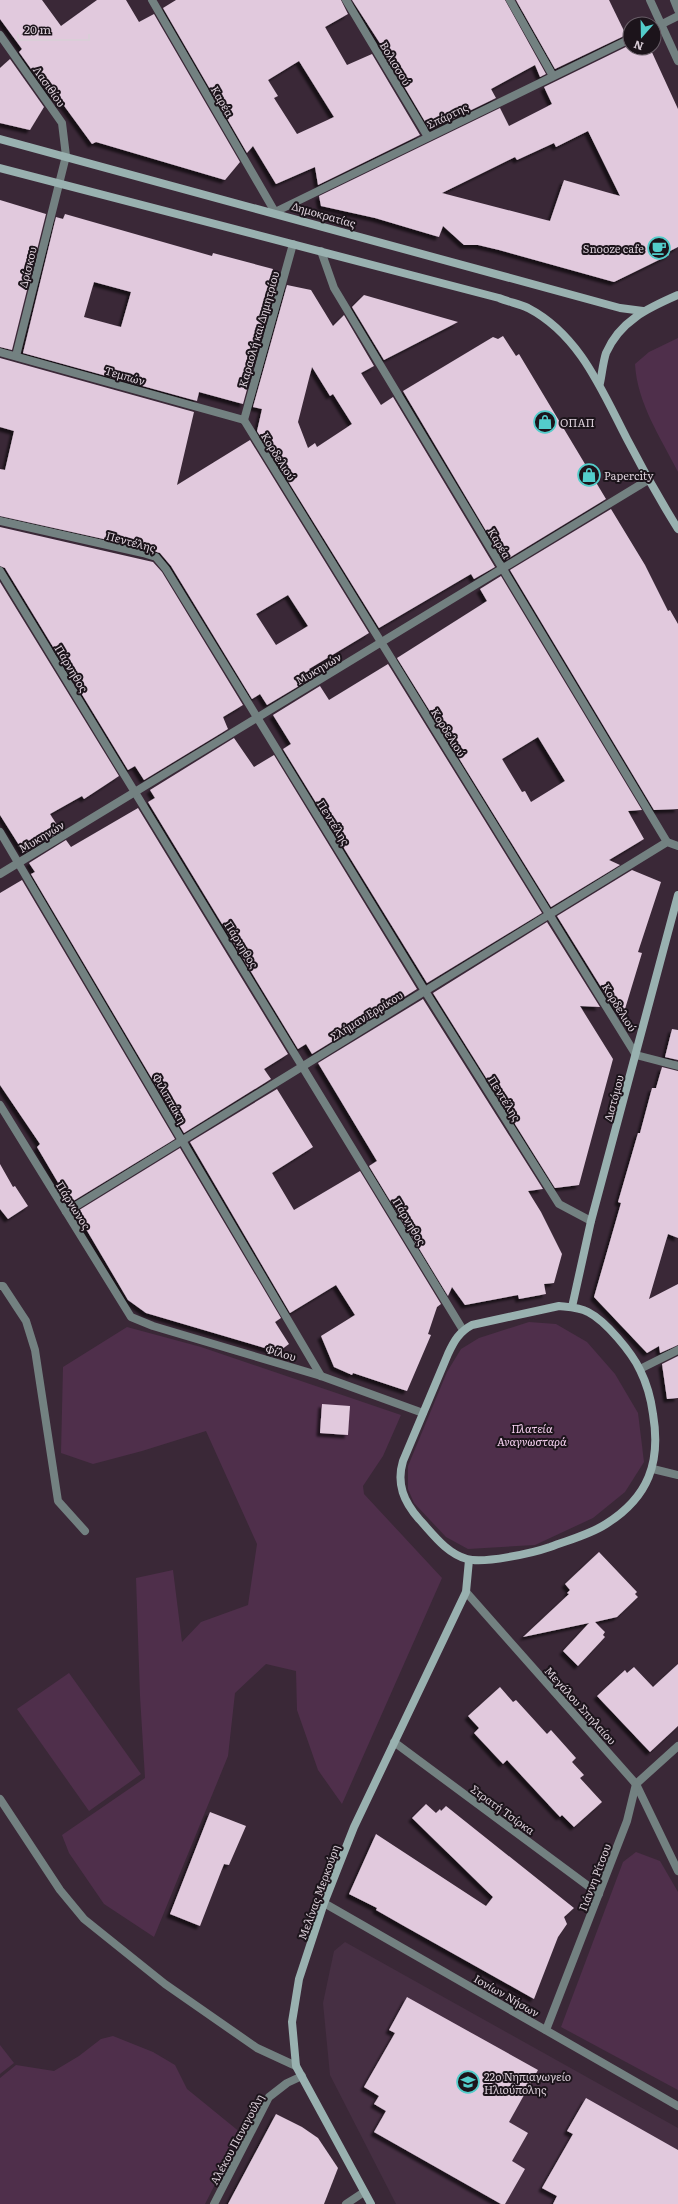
<svg xmlns="http://www.w3.org/2000/svg" width="678" height="2204" font-family="Literata,serif">
<style>
.built{fill:#462f43}
.green{fill:#4f2f4b}
.building{fill:#e1c9dd;fill-rule:evenodd;filter:url(#shadow)}
.lines{fill:none;stroke-linecap:round;stroke-linejoin:round}
.lane{stroke:#738181;stroke-width:8}
.street{stroke:#738181;stroke-width:8}
.secondary{stroke:#99b1b0;stroke-width:8}
.labels{text-anchor:middle;dominant-baseline:central;stroke-width:4;stroke-linejoin:round;paint-order:stroke}
.street-label{font-size:11px;fill:#daced8;stroke:#1c141b}
.poi-label{font-size:11px;fill:#daced8;stroke:#1c141b;text-anchor:start}
.park-label{font-size:11px;font-style:italic;fill:#f9d3f3;stroke:#1c141b}
</style>
<defs>
<filter id="shadow"><feDropShadow dx="-3.5" dy="3.5" stdDeviation="1" flood-color="#0009"/></filter>
</defs>
<rect width="100%" height="100%" fill="#3a2837"/>
<path class="built" d="M345,1942l333,186v76h-282l-66,-129 -7,-72 11,-52z"/>
<g class="green">
<path d="M678,338v134c-17,-34 -41,-69 -43,-108l14,-12z"/>
<path d="M529,1322l27,2 31,18 28,32 23,39 6,49 -19,30 -32,26 -58,27 -67,4 -22,-12 -32,-34 -6,-14v-23l39,-94 14,-23 18,-11z"/>
<path d="M127,1327l74,20 200,68 -18,41 -20,30 1,8 78,84 -100,226 -24,-34 -21,-60 -1,-39 -30,-7 -31,29 -7,63 -74,181 -50,-33 -35,-51 -7,-18 83,-57 -5,-82 -4,-118 37,-8 9,72 19,-20 47,-17 9,-61 -51,-113 -64,20 -49,13 -32,-11 2,-86z"/>
<path d="M69,1673l72,101 -52,37 -72,-102z"/>
<path d="M636,1852l24,9 18,31v198l-117,-63 62,-165z"/>
<path d="M113,2036l40,16 22,13 12,24 54,44 -36,71h-205v-126l16,-13 38,6 25,-15 22,-17z"/>
<path d="M0,2045l14,18 -14,11z"/>
</g>
<g class="building">
<path d="M0,0h42l19,26 36,-26h29l13,22 15,-8 86,148 -15,18 -129,-38 -4,2 -38,-52 -3,5 -32,-45 3,-3 -22,-30z"/>
<path d="M176,0h165l7,14 -23,13 22,38 25,-11 48,81 -102,50 -3,-18 -39,17 -23,-38 -6,7 -84,-145zM299,61l35,56 -37,17 -23,-36 4,-2 -10,-16z"/>
<path d="M352,0h153l41,74 -6,3 -5,-12 -44,24 5,9 -66,32 -48,-81 1,-1z"/>
<path d="M516,0h93l17,35 -71,34z"/>
<path d="M630,45v3h20l28,61v138l-10,5 1,3 -55,27 -115,-32 -21,-5h-14l-21,-19 -4,11 -64,-19 -54,-12 -2,-10 181,-88 9,18 43,-22 -8,-17zM588,131l32,65 -56,-16 -14,41 -108,-28 73,-36 2,3 37,-17 2,4z"/>
<path d="M10,59l34,48 -14,23 -30,-7v-55z"/>
<path d="M0,200l46,14 -34,136 -12,-3z"/>
<path d="M65,214l147,42 1,-3 60,16 -4,12 7,2 -33,121 -44,-12 -2,9 -174,-48 33,-136 7,2zM94,282l37,10 -10,35 -37,-10z"/>
<path d="M287,285l24,5 22,36 11,-11 30,51 -13,7 20,32 12,-8 102,170 -21,12 -3,-5 -92,54 -122,-197 5,-22 -9,-2zM312,367l18,29 3,-2 19,30 -35,23 -2,-4 -7,5 -10,-26z"/>
<path d="M364,295l94,27 -74,38 -32,-53z"/>
<path d="M503,336l13,20 3,-2 87,145 -102,62 -101,-170 90,-54 5,2z"/>
<path d="M0,358l194,54 -17,73 73,-45 119,193 -60,36 5,8 -47,28 -7,-11 -8,5 -81,-133 -11,-13 -16,-5 -144,-32v-47l5,1 9,-39 -14,-4zM288,595l20,31 -32,19 -20,-31z"/>
<path d="M611,509l34,56 23,46 2,-1 8,14v185l-24,1 -144,-240z"/>
<path d="M0,527l153,35 9,10 81,133 -20,12 5,12 -84,51 -9,-14 -7,4 -123,-202 -5,-2z"/>
<path d="M501,576l141,234 -14,1 16,28 -35,21 11,5 -69,42 -154,-249 90,-57 -7,-12zM538,737l27,44 -34,21 -6,-11 -3,1 -20,-33z"/>
<path d="M0,582l119,194 -35,23 -2,-3 -32,18 11,17 -37,22 -24,-38z"/>
<path d="M388,664l154,249 -115,70 -144,-234 8,-5 -18,-29 47,-29 9,14z"/>
<path d="M234,738l20,29 20,-12 143,234 -105,65 -6,-10 -8,5 -150,-247 7,-4 -5,-8z"/>
<path d="M138,808l150,246 -24,15 7,10 -87,54 -153,-259 4,-2 -6,-9 37,-23 5,7z"/>
<path d="M632,870l29,12 -23,70 4,1 -17,56 -11,-1 -57,-92z"/>
<path d="M22,880l153,259 -105,64 -33,-56 3,-3 -40,-59v-192z"/>
<path d="M547,922l53,85 -20,-1 33,53 -34,126 -24,3 -122,-195z"/>
<path d="M423,999l120,190 -15,2 13,21 21,42 -8,29 -10,1 2,10 -27,5 -1,-4 -53,10 -13,-18 -4,9 -79,-130 8,-5 -59,-98z"/>
<path d="M672,1029l6,1v30l-13,-3z"/>
<path d="M662,1067l16,4v167l-10,-4 -19,65 29,-15v61l-18,8 -1,-7 -12,7 -53,-56 27,-94 -3,-1 20,-69h2l12,-45h4z"/>
<path d="M277,1089l36,58 -41,26 22,37 66,-39 81,133 -4,3 -9,27 3,1 -24,56 -54,-18 -1,2 -18,-8 -13,-31 34,-21 -19,-30 -46,28 -100,-171z"/>
<path d="M180,1148l101,170 -6,4 14,22 -11,8 -132,-39 -18,-13 -52,-88z"/>
<path d="M0,1164l13,23 2,-1 13,20 -20,13 -8,-10z"/>
<path d="M678,1356v42l-11,1 -5,-35z"/>
<path d="M322,1404l28,2 -2,29 -28,-2z"/>
<path d="M599,1552l38,40 -2,2 3,3 -21,20 -22,5 10,10 -2,3 2,2 -27,29 -15,-15 26,-28 -66,14 46,-43 -2,-1 3,-3 -5,-6z"/>
<path d="M678,1664v62l-28,26 -53,-56 28,-26 2,3 7,-6 19,20z"/>
<path d="M500,1687l13,15 3,-2 31,34 4,-4 25,28 -4,4 12,13 -4,3 22,24 -28,25 -12,-12 -2,2 -53,-57 -4,4 -29,-31 5,-5 -11,-12z"/>
<path d="M426,1804l10,9 4,-4 1,2 5,-5 128,102 -10,9 3,7 -9,13 -24,62 -130,-73 -28,-16 1,-2 -28,-14 27,-60 110,72 7,-9 -81,-79z"/>
<path d="M210,1812l36,14 -17,39 -5,-1 -24,62 -30,-12z"/>
<path d="M407,1997l131,73 -29,52 19,11 -16,28 13,8 -20,35h-4l-127,-72 12,-21 -12,-7 5,-8 -15,-9 31,-54 -6,-3z"/>
<path d="M586,2098l92,52v54h-125l4,-8 -15,-8 31,-54 -6,-3z"/>
<path d="M276,2114l26,13 16,11 20,30 -14,36h-96z"/>
</g>
<g class="lines">
<g class="lane">
<path d="M0,1286h3l23,35 9,29 23,151 27,30"/>
<path d="M0,1799l60,91 24,29 81,65 92,64 39,18"/>
</g>
<g class="street">
<path d="M152,0l123,212 355,-173"/>
<path d="M346,0l82,137"/>
<path d="M510,0l43,76"/>
<path d="M650,0l28,61"/>
<path d="M674,0l4,10"/>
<path d="M654,28l24,-12"/>
<path d="M0,35l62,88 4,33 -50,200"/>
<path d="M321,251l13,37 333,554"/>
<path d="M0,352l244,68"/>
<path d="M244,420l392,635 42,11"/>
<path d="M244,420l49,-176"/>
<path d="M0,521l143,32 13,4 10,12 259,422 134,213 32,17"/>
<path d="M0,571l463,759"/>
<path d="M0,832l321,544"/>
<path d="M0,874l648,-394"/>
<path d="M0,1105l131,212 22,9 168,50 102,37"/>
<path d="M66,1212l601,-370 11,4"/>
<path d="M640,1369l38,-19"/>
<path d="M653,1469l25,6"/>
<path d="M466,1592l170,192 42,87"/>
<path d="M394,1742l205,152"/>
<path d="M324,1903l354,203"/>
<path d="M546,2030l81,-209 9,-37 42,-38"/>
<path d="M214,2204l55,-107 18,-14 15,-7"/>
<path d="M346,2204l18,-12"/>
</g>
<g class="secondary">
<path d="M0,139l620,169 23,3"/>
<path d="M0,168l499,130c10,4 20,6 29,10 52,27 74,83 99,131 16,31 33,61 51,90"/>
<path d="M600,383c2,-9 3,-21 6,-30 14,-32 42,-45 72,-58"/>
<path d="M559,1306c10,1 20,1 29,6 18,9 44,41 52,58 7,14 11,29 13,44 8,48 -4,83 -47,110 -17,11 -38,16 -56,23 -17,6 -67,17 -83,12 -21,-6 -34,-25 -48,-40 -15,-17 -23,-35 -16,-58l45,-107c6,-13 11,-22 24,-29z"/>
<path d="M572,1307l19,-86 87,-326"/>
<path d="M371,2204l-75,-138 -4,-44 7,-43 25,-76 30,-76 112,-235 3,-32"/>
</g>
</g>
<defs>
<g id="cafe-ring" transform="scale(1.15)"><circle r="9.5" fill="#1c141b" stroke="#53cdcb" stroke-width="1.5"/><path d="M-5.5-4.5H6V0H3Q3 3.5 0 3.5H-2.5Q-5.5 3.5-5.5 0ZM3-3.2v2h1.7v-2ZM-6 4.5H4V6H-6Z" fill="#53cdcb"/></g>
<g id="shop-ring" transform="scale(1.15)"><circle r="9.5" fill="#1c141b" stroke="#53cdcb" stroke-width="1.5"/><path d="M-5-2.5h2.3a2.7 3.5 0 0 1 5.4 0H5L5.5 6h-11ZM-1.5-2.5h3a1.5 2.3 0 0 0-3 0Z" fill="#53cdcb"/></g>
<g id="school-ring" transform="scale(1.15)"><circle r="9.5" fill="#1c141b" stroke="#53cdcb" stroke-width="1.5"/><path d="M0-5L7-2L0 1L-7-2ZM-4 1L0 2.5L4 1V4Q0 6-4 4Z" fill="#53cdcb"/></g>
</defs>
<g fill-rule="evenodd">
<use href="#cafe-ring" x="659" y="248"/>
<use href="#shop-ring" x="545" y="422"/>
<use href="#shop-ring" x="589" y="475"/>
<use href="#school-ring" x="468" y="2082"/>
</g>
<g class="labels">
<g class="street-label">
<text transform="translate(396 63) rotate(59)">Βολισσού</text>
<text transform="translate(50 86) rotate(55)">Λασιθίου</text>
<text transform="translate(223 101) rotate(60)">Καρέα</text>
<text transform="translate(447 115) rotate(-26)">Σπάρτης</text>
<text transform="translate(324 214) rotate(16)">Δημοκρατίας</text>
<text transform="translate(27 267) rotate(-76)">Δρίσκου</text>
<text transform="translate(258 329) rotate(-74)">Καραολή και Δημητρίου</text>
<text transform="translate(125 375) rotate(16)">Τεμπών</text>
<text transform="translate(279 456) rotate(58)">Κορδελιού</text>
<text transform="translate(131 541) rotate(15)">Πεντέλης</text>
<text transform="translate(500 543) rotate(59)">Καρέα</text>
<text transform="translate(72 668) rotate(59)">Πάρνηθος</text>
<text transform="translate(318 668) rotate(-31)">Μυκηνών</text>
<text transform="translate(449 732) rotate(58)">Κορδελιού</text>
<text transform="translate(334 822) rotate(58)">Πεντέλης</text>
<text transform="translate(41 836) rotate(-31)">Μυκηνών</text>
<text transform="translate(242 944) rotate(58)">Πάρνηθος</text>
<text transform="translate(620 1007) rotate(58)">Κορδελιού</text>
<text transform="translate(366 1015) rotate(-32)">Σλήμαν Ερρίκου</text>
<text transform="translate(170 1098) rotate(60)">Φιλιππάκη</text>
<text transform="translate(505 1098) rotate(58)">Πεντέλης</text>
<text transform="translate(613 1098) rotate(-75)">Διστόμου</text>
<text transform="translate(74 1205) rotate(58)">Πάρνωνος</text>
<text transform="translate(410 1221) rotate(59)">Πάρνηθος</text>
<text transform="translate(281 1352) rotate(17)">Φίλου</text>
<text transform="translate(581 1705) rotate(48)">Μεγάλου Σπηλαίου</text>
<text transform="translate(503 1809) rotate(36)">Στρατή Τσίρκα</text>
<text transform="translate(594 1877) rotate(-69)">Γιάννη Ρίτσου</text>
<text transform="translate(318 1892) rotate(-70)">Μελίνας Μερκούρη</text>
<text transform="translate(507 1995) rotate(30)">Ιονίων Νήσων</text>
<text transform="translate(236 2139) rotate(-62)">Αλέκου Παναγούλη</text>
</g>
<g class="poi-label">
<text x="644" y="248" text-anchor="end">Snooze cafe</text>
<text x="560" y="422">ΟΠΑΠ</text>
<text x="604" y="475">Papercity</text>
<text x="484" y="2076">22ο Νηπιαγωγείο<tspan x="484" dy="13">Ηλιούπολης</tspan></text>
</g>
<g class="park-label">
<text x="532" y="1428">Πλατεία<tspan x="532" dy="13">Αναγνωσταρά</tspan></text>
</g>
</g>
<g transform="translate(642 36) rotate(200)"><circle r="19" fill="#1c141b" stroke="#685e67"/>
<path d="M0-3L7 15L0 10L-7 15Z" fill="#53cdcb"/>
<text y="-6" font-size="11" font-weight="bold" text-anchor="middle" fill="#daced8">N</text>
</g>
<path d="M18 34v6h71v-6" fill="none" stroke="#daced8" stroke-width="2"/>
<text x="24" y="34" font-size="12" fill="#daced8" stroke="#1c141b" stroke-width="3" paint-order="stroke">20 m</text>
</svg>
